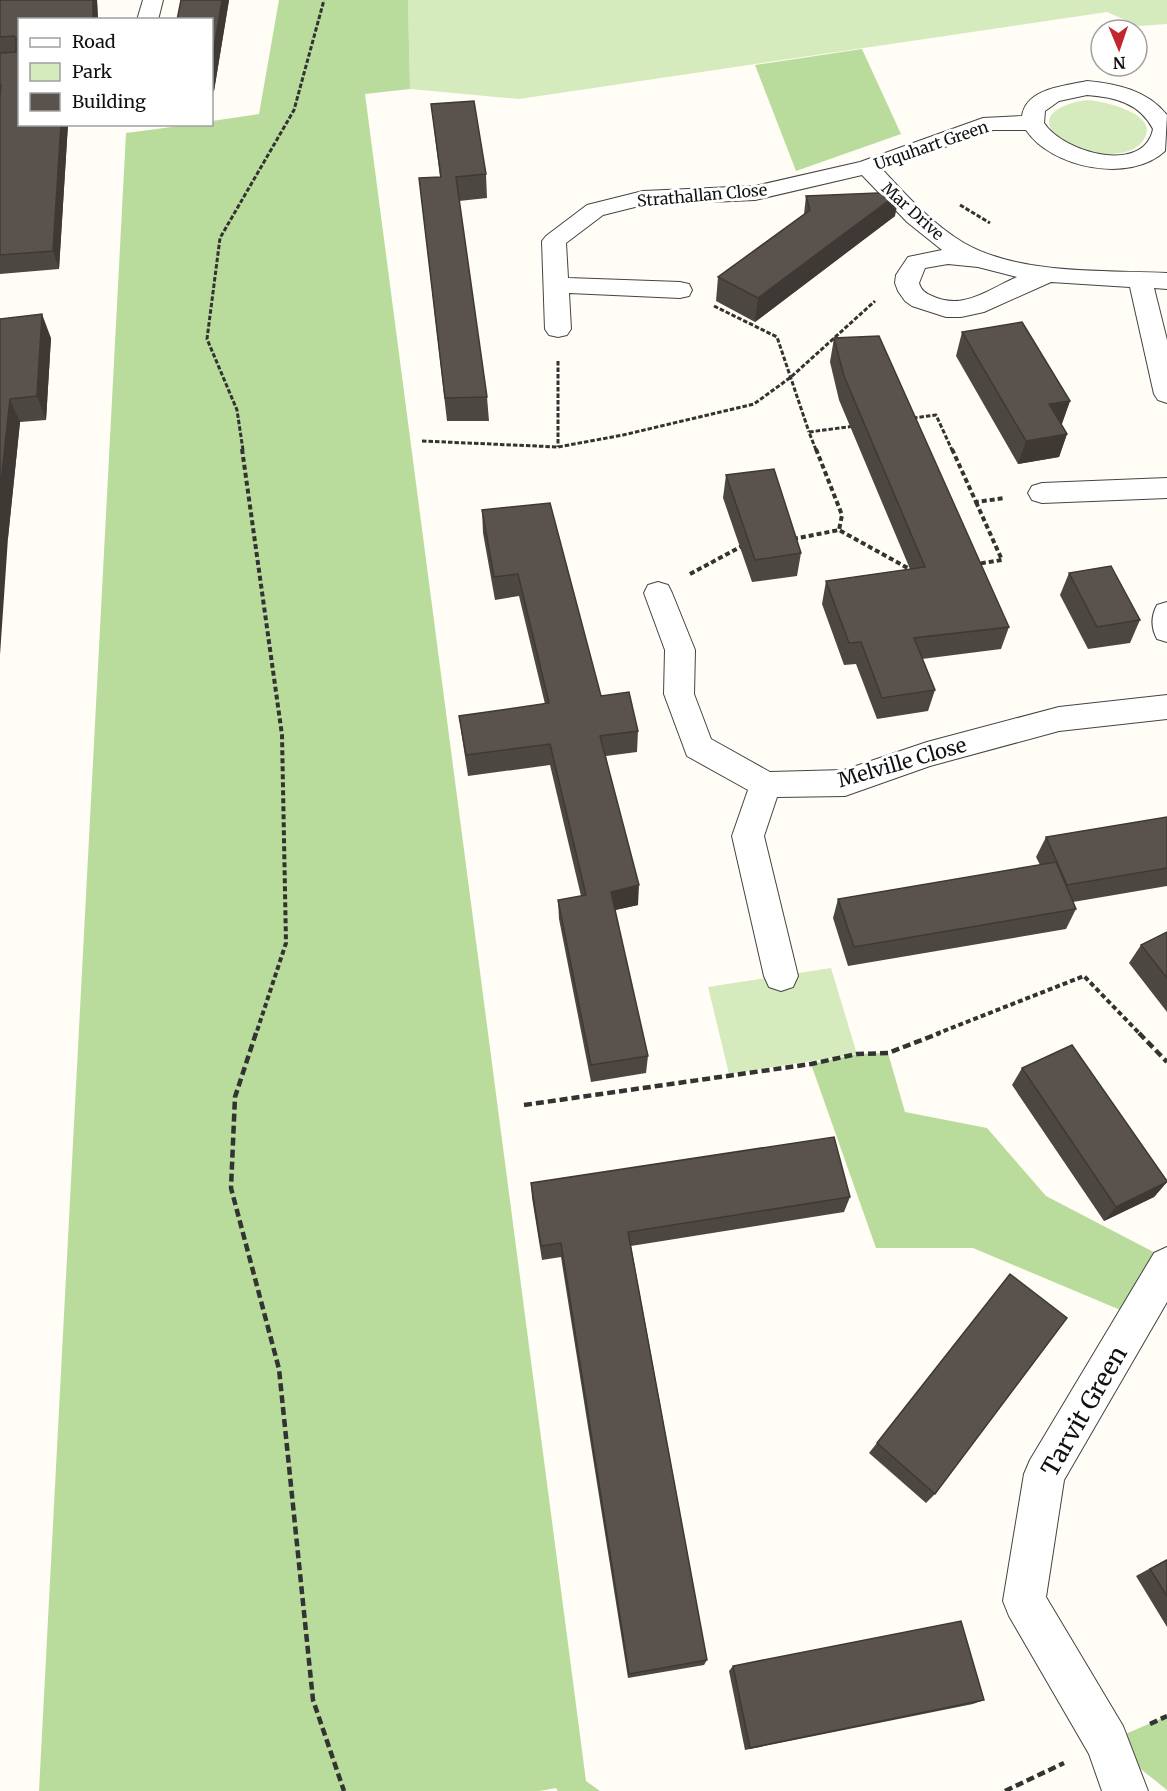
<svg xmlns="http://www.w3.org/2000/svg" width="1167" height="1791" font-family="Merriweather,serif">
<style>
.green{fill:#d5ebbd}
.forest{fill:#b9dc9c}
.lines{fill:none;stroke-linecap:round;stroke-linejoin:round}
.minor-casing{stroke:#444;stroke-width:2}
.path-far2{stroke:#333;stroke-width:3;stroke-dasharray:4.5 2;stroke-linecap:butt}
.path-far1{stroke:#333;stroke-width:4;stroke-dasharray:5 3;stroke-linecap:butt}
.path{stroke:#333;stroke-width:4.5;stroke-dasharray:8 4;stroke-linecap:butt}
.minor{fill:#fff;fill-rule:evenodd}
.wall{fill:#4d4742}
.shaded-wall{fill:#3f3936}
.building{fill:#5a524d;stroke:#3f3936;stroke-width:1.5}
.labels{text-anchor:middle;dominant-baseline:central;stroke-width:6;stroke-linejoin:round;paint-order:stroke}
.far-street-label{font-size:16px;fill:#111;stroke:#fff}
.street-label{font-size:20px;fill:#111;stroke:#fff}
.near-street-label{font-size:24px;fill:#111;stroke:#fff}
</style>
<rect width="100%" height="100%" fill="#fffdf5"/>
<g class="green">
<path d="M408,0h759v24l-28,2 -32,-14 -588,87 -109,-10z"/>
<path d="M1087,100c16,1 77,14 55,42 -17,21 -68,11 -85,-5 -24,-24 12,-35 30,-37z"/>
<path d="M831,968l26,86 -128,20 -21,-87z"/>
</g>
<g class="forest">
<path d="M279,0h129l2,89 -45,5 221,1687 14,10h-42l-2,-3 -17,3h-500l87,-1658 61,-8 25,-1v-3l47,-7z"/>
<path d="M862,49l39,85 -105,37 -41,-106z"/>
<path d="M888,1053l17,59 82,16 59,68 121,63 -30,58 -164,-69h-97l-65,-184 46,-10z"/>
<path d="M1167,1716v74l-60,-48z"/>
</g>
<g class="lines">
<g class="minor-casing">
<g id="minor">
<path d="M143,0h20l-5,20h-21z"/>
<path d="M1087,81c30,3 60,9 80,34l-2,36c-35,33 -114,17 -139,-21h-33l-111,39c25,27 50,55 82,74 56,32 140,27 203,30v16l-13,-1 13,52v63l-9,-3 -4,-6 -24,-107 -79,-5 -67,30 -23,5h-15l-34,-11 -7,-5 -7,-10 -3,-8 1,-8 12,-18 34,-7 -35,-28 -45,-47 -107,25 -112,5 -40,10 -37,28 2,35 112,4 9,2 3,6 -3,6 -9,2 -111,-5 2,36 -4,6 -9,2 -9,-2 -4,-6 -3,-88 4,-5 41,-31 56,-14 112,-5 105,-24 123,-44 39,-2c4,-28 43,-30 65,-35zM1087,95c27,2 53,8 66,34 -9,46 -89,24 -109,-6l1,-12 14,-10zM948,264l30,3 39,10c-28,12 -54,34 -85,19 -7,-3 -11,-6 -13,-13l6,-15z"/>
<path d="M1167,478v20l-125,5 -10,-3 -4,-7 4,-7 10,-3z"/>
<path d="M658,582l10,3 4,8 23,57 -1,44 17,45 59,33 74,-2 83,-28 132,-35 108,-12v24l-108,12 -129,35 -85,30 -68,1 -13,39 34,140 -5,11 -12,4 -12,-4 -5,-11 -32,-140 16,-46 -61,-34 -23,-62 1,-44 -21,-57 4,-8z"/>
<path d="M1167,602v40l-10,-3c-6,-11 -6,-23 0,-34z"/>
<path d="M1167,1247v55l-103,178 -18,117 77,129 25,65h-46l-13,-37 -80,-138 -6,-15 21,-127 6,-14 124,-207z"/>
</g>
</g>
<g class="path-far2">
<path d="M960,205l30,18"/>
<path d="M714,306l63,31 32,95"/>
<path d="M558,361v86"/>
<path d="M913,418l23,-3 16,35"/>
<path d="M422,441l136,6 65,-12 131,-31 37,-27 84,-76"/>
<path d="M243,450l-6,-40 -30,-71 13,-101 74,-128 30,-110"/>
<path d="M816,450l-7,-18 46,-6"/>
</g>
<g class="path-far1">
<path d="M242,449l40,286 4,208 -30,91"/>
<path d="M816,449l26,66 -3,15"/>
<path d="M952,449l24,53 29,-4"/>
<path d="M976,502l26,58 -25,4"/>
<path d="M793,539l46,-9 74,41"/>
<path d="M690,574l54,-29"/>
<path d="M936,1034l148,-58 56,58"/>
</g>
<g class="path">
<path d="M256,1033l-21,64 -4,91 48,181 34,331 31,91"/>
<path d="M1139,1033l28,29"/>
<path d="M524,1105l287,-41 46,-10 31,-1 52,-20"/>
<path d="M1150,1724l17,-8"/>
<path d="M1005,1791l59,-28"/>
</g>
<use href="#minor" class="minor"/>
</g>
<g class="wall">
<path d="M0,0h97l1,20 -78,104h48l-9,145 -59,5z"/>
<path d="M181,0h48l-15,91h-2v-71z"/>
<path d="M431,104l55,70 1,24 -28,3 28,196 2,24h-42l-25,-218 18,-26z"/>
<path d="M806,196l89,20 -140,106 -39,-21 2,-24 86,-63z"/>
<path d="M0,319l51,19 -5,82 -26,2 -12,116z"/>
<path d="M962,332l108,69 -9,24 6,9 -8,23 -41,7 -62,-108z"/>
<path d="M834,338l175,289 -8,22 -79,10 13,31 -7,21 -51,8 -21,-55 -12,1 -22,-61 4,-23 84,-12 -71,-169 -9,-38z"/>
<path d="M726,475l75,78 -4,23 -45,6 -29,-84z"/>
<path d="M482,510l119,186 37,35 -1,21 -31,4 32,149 -23,5 33,146 -2,17 -55,9 -32,-163 -1,-19 23,-4 -31,-131 -82,11 -6,-39 -3,-21 86,-12 -26,-108 -24,4 -12,-67z"/>
<path d="M1069,573l71,47 -10,23 -42,6 -28,-54z"/>
<path d="M1167,817v69l-94,16 3,7 -10,20 -218,37 -15,-48 5,-19 202,-34 -4,-8 10,-20z"/>
<path d="M1167,932v80l-38,-49 12,-18z"/>
<path d="M1022,1068l145,114 -13,15 -50,24 -92,-136z"/>
<path d="M531,1183l319,14 -6,15 -213,34 76,414 -3,5 -76,13 -67,-421 -19,3 -10,-62z"/>
<path d="M1010,1274l-75,220 -9,9 -57,-50z"/>
<path d="M1167,1559v68l-31,-51z"/>
<path d="M733,1666l251,34 -11,4 -228,46 -16,-79z"/>
</g>
<g class="shaded-wall">
<path d="M93,0h4l1,20h-5z"/>
<path d="M222,0h7l-15,91 -2,-10v-21z"/>
<path d="M61,124h7l-9,145 -6,-18z"/>
<path d="M900,192l-5,24 -140,106 3,-24z"/>
<path d="M42,314l9,24 -5,82 -9,-24z"/>
<path d="M10,399l10,23 -12,116 -8,117v-164z"/>
<path d="M1070,401l-8,23 -21,4 8,-24z"/>
<path d="M1067,434l-8,23 -41,7 8,-23z"/>
<path d="M639,885l-1,20 -27,6v-19z"/>
<path d="M1167,1182l-13,15 -50,24 12,-14z"/>
</g>
<g class="building">
<path d="M0,0h93v20h-73v104h41l-8,127 -53,4v-159l1,-11h-1v-32l16,-1v-14l-2,-2 -14,1z"/>
<path d="M181,0h41l-10,60v-40h-35z"/>
<path d="M474,101l12,73 -30,3 31,220 -42,1 -26,-220 22,-1 -10,-73z"/>
<path d="M900,192l-142,106 -40,-21 92,-67 -4,-14z"/>
<path d="M42,314l-5,82 -27,3 -10,92v-172z"/>
<path d="M1022,322l48,79 -21,3 18,30 -41,7 -64,-109z"/>
<path d="M879,336l130,291 -95,11 21,52 -53,8 -21,-56 -12,1 -23,-62 99,-14 -81,-191 -10,-38z"/>
<path d="M774,469l27,84 -46,7 -29,-85z"/>
<path d="M550,503l51,193 28,-4 9,39 -38,5 39,149 -28,7 37,164 -57,9 -33,-165 28,-5 -36,-151 -84,11 -7,-39 90,-13 -31,-129 -24,3 -12,-67z"/>
<path d="M1111,566l29,54 -43,7 -28,-54z"/>
<path d="M1167,817v51l-100,17 -21,-48z"/>
<path d="M1056,862l20,47 -222,38 -16,-48z"/>
<path d="M1167,932v46l-26,-33z"/>
<path d="M1072,1045l95,136v1l-51,25 -94,-139z"/>
<path d="M834,1137l16,60 -222,35 79,428 -78,14 -68,-431 -20,3 -10,-63z"/>
<path d="M1010,1274l57,44 -132,176 -58,-51z"/>
<path d="M1167,1560v36l-17,-27z"/>
<path d="M961,1621l23,79 -234,48 -17,-82z"/>
</g>
<g class="labels">
<g class="far-street-label">
<text transform="translate(931 145) rotate(-19)">Urquhart Green</text>
<text transform="translate(702 195) rotate(-5)">Strathallan Close</text>
<text transform="translate(913 211) rotate(42)">Mar Drive</text>
</g>
<g class="street-label">
<text transform="translate(902 762) rotate(-16)">Melville Close</text>
</g>
<g class="near-street-label">
<text transform="translate(1084 1411) rotate(-60)">Tarvit Green</text>
</g>
</g>
<rect x="18" y="18" width="195" height="108" fill="#ffffff" stroke="#a0a0a0" stroke-width="1.5"/>
<rect x="30" y="38" width="30" height="9" fill="#ffffff" stroke="#a0a0a0" stroke-width="1.5"/>
<text x="72" y="48" font-size="18" fill="#111111">Road</text>
<rect x="30" y="63" width="30" height="18" fill="#d5ebbd" stroke="#a0a0a0" stroke-width="1.5"/>
<text x="72" y="78" font-size="18" fill="#111111">Park</text>
<rect x="30" y="93" width="30" height="18" fill="#5a524d" stroke="#a0a0a0" stroke-width="1.5"/>
<text x="72" y="108" font-size="18" fill="#111111">Building</text>
<g transform="translate(1119 48) rotate(178)"><circle r="28" fill="#ffffff" stroke="#a0a0a0" stroke-width="1.5"/>
<path d="M0-4.5L10 22L0 15L-10 22Z" fill="#c4262e"/>
<text y="-9" font-size="16" font-weight="bold" text-anchor="middle" fill="#111111">N</text>
</g>
</svg>
